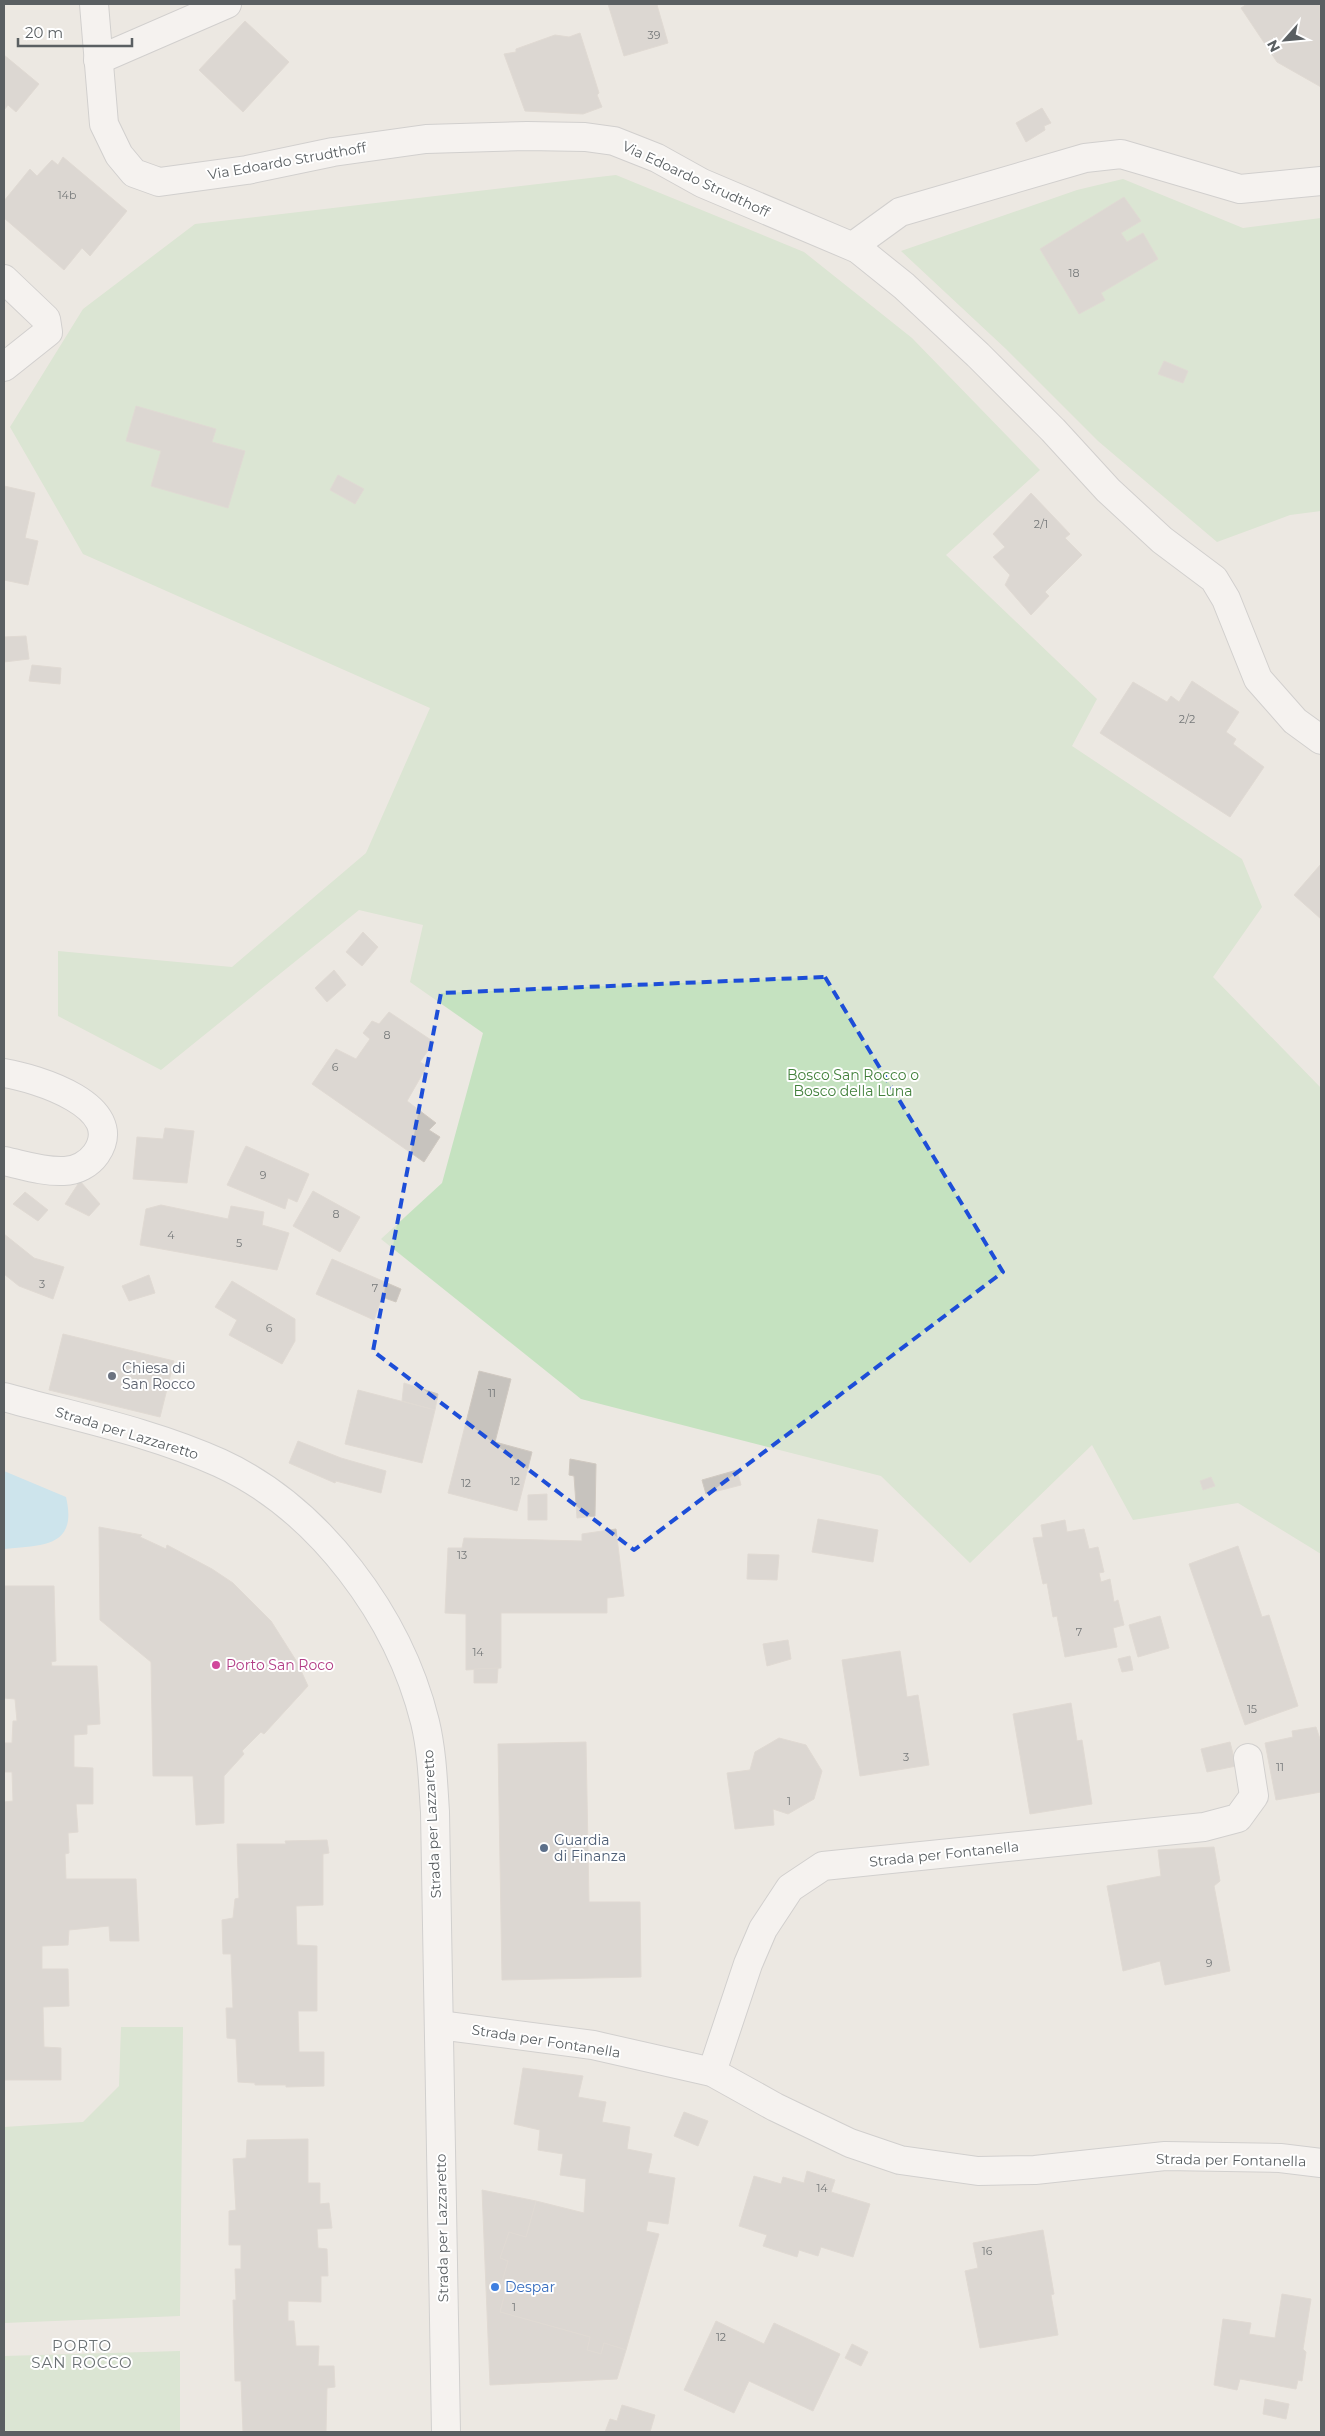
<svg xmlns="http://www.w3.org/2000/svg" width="1325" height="2436" font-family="Montserrat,sans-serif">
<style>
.green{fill:#c5e2c0}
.water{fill:#a6e0f8}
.building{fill:#c7c3be;stroke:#d0c9c1}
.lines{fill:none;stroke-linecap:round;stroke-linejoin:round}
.minor-casing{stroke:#b0b3b6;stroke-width:30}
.secondary-casing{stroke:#afb3b6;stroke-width:30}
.minor{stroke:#fff;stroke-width:28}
.secondary{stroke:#fff;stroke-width:28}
.marked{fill:none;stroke:#1d4ed8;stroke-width:4;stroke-dasharray:10 6;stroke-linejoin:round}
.worship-dot{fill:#6b7280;stroke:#fff;stroke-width:2}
.hotel-dot{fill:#d1479c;stroke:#fff;stroke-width:2}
.service-dot{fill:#5c6f8a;stroke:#fff;stroke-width:2}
.shop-dot{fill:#3f7fe0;stroke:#fff;stroke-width:2}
.labels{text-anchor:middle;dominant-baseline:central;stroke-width:4;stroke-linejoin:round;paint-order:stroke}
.number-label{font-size:11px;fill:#757879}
.street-label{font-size:14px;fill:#5a5f62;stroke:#fff}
.park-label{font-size:14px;fill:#42803b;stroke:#fff}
.worship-label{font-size:14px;fill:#5b616d;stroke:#fff;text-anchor:start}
.hotel-label{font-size:14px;fill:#b23c85;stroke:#fff;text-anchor:start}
.service-label{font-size:14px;fill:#4e5e75;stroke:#fff;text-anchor:start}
.shop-label{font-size:14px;fill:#366cbe;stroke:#fff;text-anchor:start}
.neighbourhood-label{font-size:15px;letter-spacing:1px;fill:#6b7174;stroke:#fff}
</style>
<rect width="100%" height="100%" fill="#ece8e2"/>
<g class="green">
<path d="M616,175l188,77 108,86 128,132 -94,85 151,144 -25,47 170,113 20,48 -49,70 108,111v466l-83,-51 -105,17 -41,-75 -122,118 -89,-87 -300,-77 -200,-160 61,-56 41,-150 -73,-51 13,-57 -64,-15 -198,160 -103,-54v-65l174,16 134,-114 64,-145 -347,-154 -73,-127 73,-118 112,-85z"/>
<path d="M1123,179l120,49 78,-10v293l-31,4 -73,27 -119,-101 -92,-92 -105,-98 176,-61z"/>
<path d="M121,2027h62l-3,289 -176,7v-196l79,-5 36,-36z"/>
<path d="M180,2351v81h-176v-76z"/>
</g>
<path class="water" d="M4,1471l62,26c12,51 -24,48 -62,52z"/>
<g class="building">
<path d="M608,4h52l-3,1 11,38 -44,13z"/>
<path d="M1247,4h73l1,83 -44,-25 -36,-54z"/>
<path d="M245,21l44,41 -46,50 -44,-42z"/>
<path d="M580,33l19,60 -2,2 5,12 -19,7 -58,-3 -21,-57 12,-2v-3l39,-14 14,2z"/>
<path d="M4,55l35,29 -23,28 -8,-7 -4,5z"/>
<path d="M1042,108l9,15 -7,3 1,4 -19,12 -10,-19z"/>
<path d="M63,157l64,54 -37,45 -8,-8 -18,22 -60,-52v-17l26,-32 7,7 15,-16 6,5z"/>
<path d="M1124,197l17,24 -20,12 6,9 16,-9 15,26 -57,34 4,7 -26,14 -39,-65z"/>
<path d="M1164,361l24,10 -5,12 -25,-9z"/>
<path d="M136,406l80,23 -4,13 33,9 -17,57 -77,-22 10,-35 -35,-10z"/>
<path d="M338,475l26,14 -9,15 -25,-14z"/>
<path d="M4,486l31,7 -10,45 13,3 -10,44 -24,-5z"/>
<path d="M1031,493l39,41 -5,4 17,17 -37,37 4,4 -18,19 -26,-30 5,-10 -17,-18 12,-10 -12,-13z"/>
<path d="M26,636l3,23 -25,3v-25z"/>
<path d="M32,665l29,3 -1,16 -31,-3z"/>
<path d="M1192,681l47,31 -13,20 10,7 -3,5 31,23 -34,50 -130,-84 33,-51 34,20 4,-6 8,6z"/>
<path d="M1321,864v55l-27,-24z"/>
<path d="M363,932l15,15 -16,19 -16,-14z"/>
<path d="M334,970l12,15 -19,17 -12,-14z"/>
<path d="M389,1012l45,30 -14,20 7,4 -20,35 29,22 -7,7 11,7 -16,25 -112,-78 24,-35 20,10 14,-20 -7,-6 9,-12 7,3z"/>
<path d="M165,1128l29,3 -7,52 -54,-4 4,-42 26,2z"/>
<path d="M246,1146l63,28 -12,28 -9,-4 -3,11 -58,-24z"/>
<path d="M80,1181l20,23 -11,12 -24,-12z"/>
<path d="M313,1191l47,26 -20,35 -47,-26z"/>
<path d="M25,1192l23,18 -10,11 -25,-17z"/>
<path d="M161,1205l67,14 3,-13 33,6 -2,13 27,8 -12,37 -137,-25 6,-36z"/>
<path d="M4,1234l30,24 30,9 -11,32 -34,-13 -15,-12z"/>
<path d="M332,1259l69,30 -5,13 -14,-5 -8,23 -58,-26z"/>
<path d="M149,1275l6,18 -26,8 -7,-15z"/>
<path d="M232,1281l63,38v22l-13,23 -53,-29 8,-15 -22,-13z"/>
<path d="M63,1334l111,27 -14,56 -111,-27z"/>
<path d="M479,1371l32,8 -16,63 37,10 -15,59 -69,-18z"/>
<path d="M404,1383l34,11 -3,16 -33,-9z"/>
<path d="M358,1390l77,20 -13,53 -77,-19z"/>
<path d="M298,1441l43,17 45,13 -5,22 -45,-12 -1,2 -46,-20z"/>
<path d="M570,1459l26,5 -1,52 -18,2 -3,-42 -5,-1z"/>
<path d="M737,1470l4,15 -35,9 -4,-14z"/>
<path d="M1211,1477l4,9 -12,4 -3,-9z"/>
<path d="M547,1494v26h-19v-25z"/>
<path d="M818,1519l60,11 -5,32 -61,-10z"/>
<path d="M1065,1520l2,12 17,-3 5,20 9,-2 6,25 -5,1 2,9 9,-3 4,23 4,-2 6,25 -11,3 4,19 -52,10 -8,-41 -4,1 -6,-34 -4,1 -10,-46 10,-1 -2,-12z"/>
<path d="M99,1527l43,8 -2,2 26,12 1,-4 45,24 21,14 38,38 26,41 11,24 -44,48 -3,-2 -19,19 2,3 -20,22v47l-28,2 -3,-49h-40l-2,-114 -51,-42z"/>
<path d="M616,1529l8,67 -17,2v15h-106v55l-35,2v-56l-21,-1 3,-65h14l2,-10 118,3v-7z"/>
<path d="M1238,1546l24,71 7,-2 29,91 -53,19 -56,-161z"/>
<path d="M748,1554l31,1 -2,25 -30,-1z"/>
<path d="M4,1586h50l2,75 -5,1 1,4h45l3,58 -13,1v9l-13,1v32l19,1v36h-17l2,28 -10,1 1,20 -4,1 1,25h70l3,62h-29l-1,-15 -40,4 -1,15 -26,1v23h26l1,37 -26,1 1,40 17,1v32h-57v-278l9,-1 -1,-29h-8v-29h8l1,-22h4l-2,-22 -11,-1z"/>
<path d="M1160,1616l9,32 -31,9 -9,-32z"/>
<path d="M788,1640l3,19 -24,7 -4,-22z"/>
<path d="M900,1651l7,46 11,-2 11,70 -69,11 -18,-116z"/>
<path d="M1130,1656l3,14 -11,2 -4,-13z"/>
<path d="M498,1668l-1,15h-23v-14z"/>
<path d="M1071,1703l6,38 5,-1 10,64 -62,10 -17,-100z"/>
<path d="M1316,1727l4,12 1,-1v54l-45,8 -11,-57 28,-6 -1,-6z"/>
<path d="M779,1738l27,7 16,26 -8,28 -26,15 -15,-5 1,16 -39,4 -8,-56 23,-3 5,-18z"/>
<path d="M586,1742l3,160h51l1,75 -139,3 -4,-236z"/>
<path d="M1230,1742l6,24 -29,6 -6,-23z"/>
<path d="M327,1840l2,13 -6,1v51l-27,1 1,39 20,1v65h-19l1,41h25v34l-38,1v-2h-31v-2l-17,-1 -2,-43 -9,-1 -1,-30h7l-2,-54h-8l-1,-34 11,-2 2,-19 4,-1 -2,-54h49l-1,-3z"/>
<path d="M1214,1847l6,34 -6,5 16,85 -65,14 -5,-24 -37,10 -16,-85 54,-10 -3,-26z"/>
<path d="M523,2068l60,8 -5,21 28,5 -4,20 28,5 -3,22 25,5 -4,19 27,5 -7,46 -20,-3 -2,10 13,3 -33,116 -22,-7 -3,11 -14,-4 3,-13 -90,-25 6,-24 -5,-3 7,-24 -8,-3 9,-26 17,5 10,-36 48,12 2,-34 -26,-4 3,-21 -25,-4 2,-20 -26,-6z"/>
<path d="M684,2112l24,9 -10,25 -24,-10z"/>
<path d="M308,2139v44h12v21l9,-1 3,25 -15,1 1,19 9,1 1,27h-7v26l-33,-1v20h6l2,25h23l-1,20h16l1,21 -8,1 -1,44h-83l-2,-51h-6l-2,-81h3l-1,-31h6v-24h-12v-34l7,-1 -3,-51 13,-1 1,-18z"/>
<path d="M807,2171l28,9 -4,12 39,12 -17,53 -32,-10 -3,9 -19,-6 -2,7 -34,-11 4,-11 -28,-9 15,-50 27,8 2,-7 21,6z"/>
<path d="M482,2190l54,11 -10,36 -17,-5 -9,26 8,3 -7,24 5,3 -6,24 90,25 -3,13 14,4 3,-11 22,7 -9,29 -127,6z"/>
<path d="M1043,2230l11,64 -3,1 7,40 -78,13 -15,-77 13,-3 -5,-25z"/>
<path d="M1282,2294l29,5 -8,50 3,3 -4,29 -4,-1 -2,9 -56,-10 -3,11 -23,-5 9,-66 28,4 -2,11 26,4z"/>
<path d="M716,2321l48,23 10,-21 66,31 -27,57 -64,-30 -15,32 -50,-23z"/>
<path d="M852,2344l16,8 -7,14 -16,-8z"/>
<path d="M1265,2399l24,5 -3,15 -23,-5z"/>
<path d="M622,2405l33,10 -5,17h-45l5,-13 7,2z"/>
</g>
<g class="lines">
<g class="minor-casing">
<g id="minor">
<path d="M94,4l10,120 15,31 15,18 25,9 88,-12 86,-18 93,-13 101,-3 58,1 29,4 43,17 45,25 156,66 46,37 74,69 75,75 55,60 54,50 52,39 12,20 32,80 37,42 26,19"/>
<path d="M98,60l129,-56"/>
<path d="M858,249l2,-8 40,-29 185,-54 36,-4 119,35 81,-8"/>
<path d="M4,279l42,40 2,13 -44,35"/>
<path d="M4,1073c31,5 125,33 92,81 -7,10 -20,17 -32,17 -21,1 -41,-6 -60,-10"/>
<path d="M439,2025l154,20 119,27 63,35 75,36 50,17 78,11 57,-1 130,-14 115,2 41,5"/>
<path d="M712,2072l36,-108 15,-35 27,-41 33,-22 381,-39 34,-9 16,-22 -6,-38"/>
</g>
</g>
<g class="secondary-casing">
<path id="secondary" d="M4,1397c72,20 148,35 216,66 100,46 179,154 205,259 7,29 8,60 10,90l11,620"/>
</g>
<use href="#minor" class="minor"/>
<use href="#secondary" class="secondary"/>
</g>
<path d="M0 0H1325V2436H0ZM825,977l178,295 -369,278 -261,-199 68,-358z" fill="#ece8e2" fill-opacity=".55" fill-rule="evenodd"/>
<path class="marked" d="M825,977l178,295 -369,278 -261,-199 68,-358z"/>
<circle class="worship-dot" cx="112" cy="1376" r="5"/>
<circle class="hotel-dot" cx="216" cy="1665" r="5"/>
<circle class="service-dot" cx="544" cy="1848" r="5"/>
<circle class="shop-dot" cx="495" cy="2287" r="5"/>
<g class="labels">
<g class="number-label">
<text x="654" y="35">39</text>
<text x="67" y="195">14b</text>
<text x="1074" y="273">18</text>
<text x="1041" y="524">2/1</text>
<text x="1187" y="719">2/2</text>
<text x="387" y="1035">8</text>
<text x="335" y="1067">6</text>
<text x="263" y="1175">9</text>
<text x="336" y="1214">8</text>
<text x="171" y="1235">4</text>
<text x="239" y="1243">5</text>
<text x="42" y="1284">3</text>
<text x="375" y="1288">7</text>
<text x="269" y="1328">6</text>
<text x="492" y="1393">11</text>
<text x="515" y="1481">12</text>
<text x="466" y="1483">12</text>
<text x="462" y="1555">13</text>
<text x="1079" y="1632">7</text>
<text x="478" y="1652">14</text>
<text x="1252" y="1709">15</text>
<text x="906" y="1757">3</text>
<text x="1280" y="1767">11</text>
<text x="789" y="1801">1</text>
<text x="1209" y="1963">9</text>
<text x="822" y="2188">14</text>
<text x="987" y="2251">16</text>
<text x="514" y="2307">1</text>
<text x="721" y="2337">12</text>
</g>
<g class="street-label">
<text transform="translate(287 161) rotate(-10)">Via Edoardo Strudthoff</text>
<text transform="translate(696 179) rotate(25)">Via Edoardo Strudthoff</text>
<text transform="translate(127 1433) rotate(17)">Strada per Lazzaretto</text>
<text transform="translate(432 1824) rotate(-93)">Strada per Lazzaretto</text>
<text transform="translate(944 1854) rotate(-6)">Strada per Fontanella</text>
<text transform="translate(546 2041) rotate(9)">Strada per Fontanella</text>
<text transform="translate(1231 2160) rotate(1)">Strada per Fontanella</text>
<text transform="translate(442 2228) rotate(-91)">Strada per Lazzaretto</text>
</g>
<g class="park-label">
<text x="853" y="1075">Bosco San Rocco o<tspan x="853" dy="16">Bosco della Luna</tspan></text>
</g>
<g class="worship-label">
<text x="122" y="1368">Chiesa di<tspan x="122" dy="16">San Rocco</tspan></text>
</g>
<g class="hotel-label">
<text x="226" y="1665">Porto San Roco</text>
</g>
<g class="service-label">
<text x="554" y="1840">Guardia<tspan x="554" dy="16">di Finanza</tspan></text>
</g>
<g class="shop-label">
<text x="505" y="2287">Despar</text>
</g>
<g class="neighbourhood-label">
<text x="82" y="2345">PORTO<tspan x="82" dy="17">SAN ROCCO</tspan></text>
</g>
</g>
<rect width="1325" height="2436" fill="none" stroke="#5a5f62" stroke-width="10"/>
<g transform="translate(1285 40) rotate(243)" stroke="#ffffff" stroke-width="4" paint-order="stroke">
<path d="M0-4L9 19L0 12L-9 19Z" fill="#5a5f62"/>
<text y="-8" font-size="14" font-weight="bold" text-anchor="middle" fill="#5a5f62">N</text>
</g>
<path d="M18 38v8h114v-8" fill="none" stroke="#5a5f62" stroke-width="2.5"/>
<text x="25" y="38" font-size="15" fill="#5a5f62" stroke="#ffffff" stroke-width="4" paint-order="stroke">20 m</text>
</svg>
